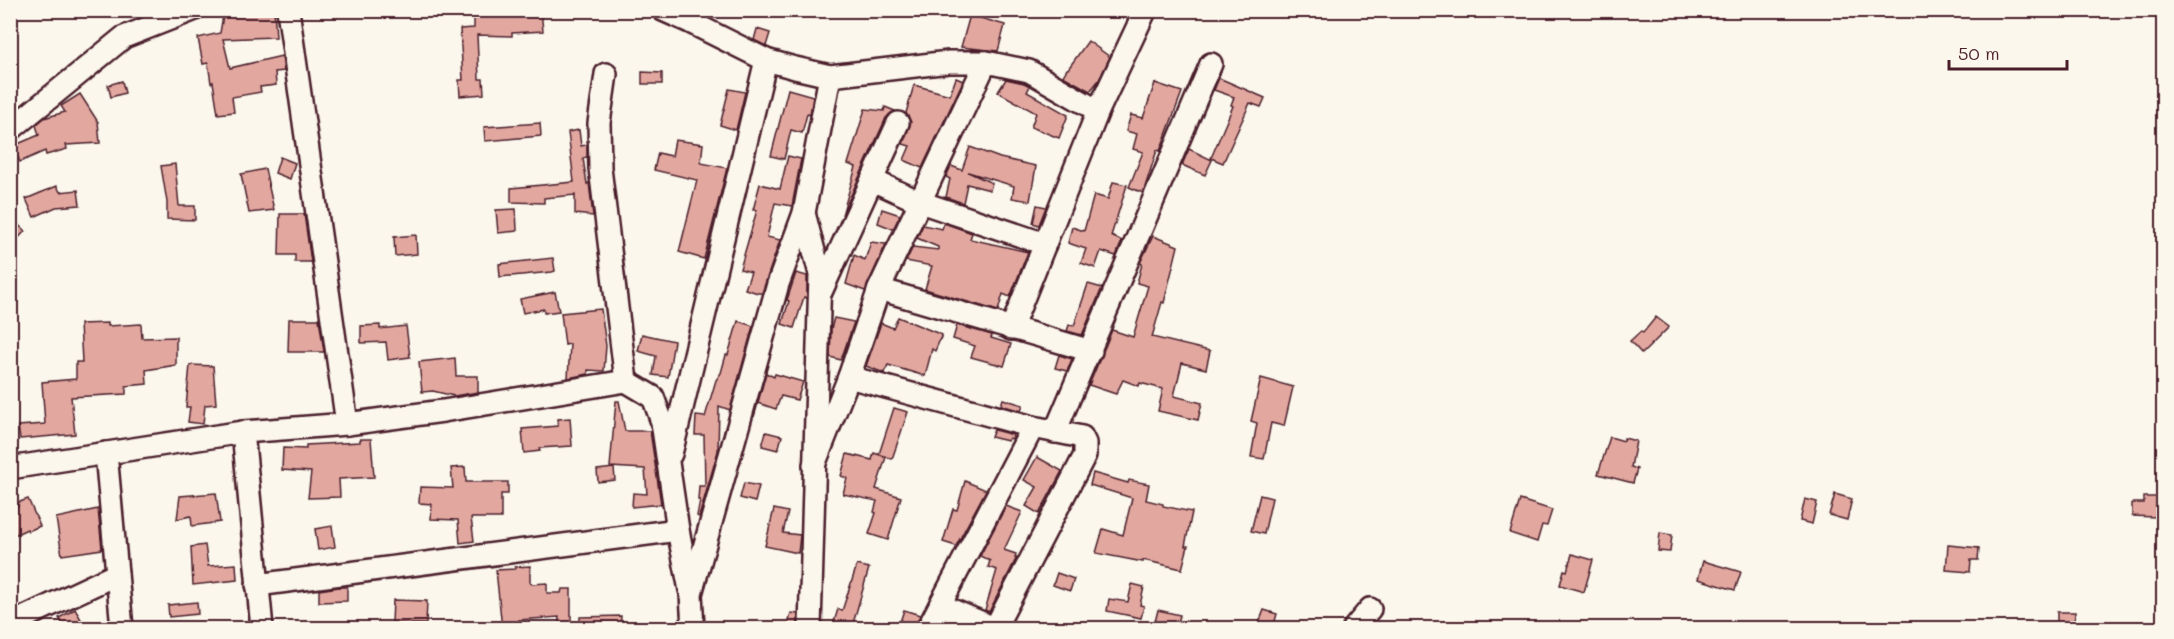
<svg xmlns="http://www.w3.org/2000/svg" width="2174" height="639" font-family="Mali,sans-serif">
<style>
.building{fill:#e2a8a0;stroke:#4a1f2b;stroke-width:1.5}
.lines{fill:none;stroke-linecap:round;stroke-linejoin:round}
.minor-casing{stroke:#4a1f2b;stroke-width:26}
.minor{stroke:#fbf7ec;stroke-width:21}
</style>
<rect width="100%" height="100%" fill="#fbf7ec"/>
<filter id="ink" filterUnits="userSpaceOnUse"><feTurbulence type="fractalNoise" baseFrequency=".0167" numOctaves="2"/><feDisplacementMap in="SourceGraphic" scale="12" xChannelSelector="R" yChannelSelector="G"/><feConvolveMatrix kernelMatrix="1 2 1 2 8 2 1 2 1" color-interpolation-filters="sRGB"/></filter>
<g filter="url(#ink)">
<g class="building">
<path d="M224,10h50l2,27 -53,2 7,29 52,-12 2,15 -9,1 1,13 -16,2 1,5 -29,5 2,15 -16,2 -5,-32 -2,1 -3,-20 -5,1 -5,-26 22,-5z"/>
<path d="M474,10h67l2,21 -31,2v3l-35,-1 2,44h4l1,15 -24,2 -1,-16h4l-3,-51 14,-1z"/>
<path d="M970,15l35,10 -7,26 -37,-4z"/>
<path d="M757,29l13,4 -4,13 -12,-6z"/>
<path d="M1088,41l22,16 -11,23 -9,11 -27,-15 4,-7h1z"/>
<path d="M642,72l20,1v11h-20z"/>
<path d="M956,78l7,3 -41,87 -18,-8 6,-14 -7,-2 8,-22 -5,-9 8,-28 36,10z"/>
<path d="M1219,78l46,20 -4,9 -11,-4 -27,60 -12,-5 22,-52 -2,-1 3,-8 -20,-7z"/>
<path d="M1006,79l18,4 6,3 -3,6 41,23 -9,23 -28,-11 5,-14 -38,-21z"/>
<path d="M122,81l3,12 -14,4 -3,-12z"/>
<path d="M1155,83l27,9 -22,59 -3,-1 -14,43 -14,-6 14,-35 -10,-3 4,-15 -11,-3 5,-16 12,3z"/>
<path d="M729,89l16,3 -9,38 -16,-5z"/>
<path d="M788,89l25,7 -3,19 -3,-1 -5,19 -11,-3 -7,29 -13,-3z"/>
<path d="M80,94l18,28 2,21 -34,2 1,4 -21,6 -1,-4 -25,11 -7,-16 26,-11 -3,-10 8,-7 21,-6 -4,-6z"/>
<path d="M885,107l10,4 -9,7 -44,97 14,-48 -8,-3 17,-55 19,2z"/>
<path d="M540,123l1,13 -56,5 -1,-14z"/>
<path d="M579,130l2,16 6,-1v12l-4,1 4,26 2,-1 4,33 -18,-2v-19l-31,3v5l-33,-1v-14l63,-6 -6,-50z"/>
<path d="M675,140l28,4 -2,19 26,5 -23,91 -25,-7 18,-72 -43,-10 4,-17 14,3z"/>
<path d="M970,147l30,11 36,8 -6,35 -18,-3 2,-12 -46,-14 24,11 -2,7 -23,-6 -4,19 -17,-6 4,-18 -4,-2 5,-11 11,4z"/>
<path d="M1189,149l23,11 -7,15 -23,-10z"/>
<path d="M788,156l13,3 -9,47 -17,-3 -8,34 13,3 -18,53h-4l-13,-4 6,-17 -11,-3 17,-59h-4l7,-26 20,5z"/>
<path d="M280,157l15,6 -5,16 -15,-6z"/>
<path d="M175,164l4,42h16v14l-28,-1v-17l-6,-36z"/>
<path d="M265,169l9,41 -25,3 -8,-39z"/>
<path d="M1113,182l14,3 -16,51 11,5 -6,15 -15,-5 -6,17 -14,-5 5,-14 -18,-6 4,-16 12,4 10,-36 14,4z"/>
<path d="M57,186l3,6 18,-2 2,15 -24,2 -22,10 -8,-18z"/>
<path d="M1037,205l9,2 -7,18 -6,-2z"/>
<path d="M516,209l1,22 -19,2 -2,-23z"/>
<path d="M882,209l18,6 -7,14 -15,-6z"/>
<path d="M280,214h24l7,48h-16v-7h-16z"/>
<path d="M10,217l15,14 -15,16z"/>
<path d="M944,223l28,10 -2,6 58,13 -18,45 -7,-3 -5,17 -73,-22 7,-23 -26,-5 7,-14 25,3v-3l-21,-9 6,-13 19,4z"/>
<path d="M416,235l1,19 -22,2 -1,-19z"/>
<path d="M1153,236l25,10 -14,57 -2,-1 -10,35 58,14 -4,18 -24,-6 -8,33 28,7 -4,17 -40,-9 5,-22 -23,-6 -1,3 -16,-6 -7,14 -27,-9 23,-55 21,7 15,-51 -11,-3 5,-19 -2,-1z"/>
<path d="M871,242l15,2 -21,47 -19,-7 8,-29 11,5z"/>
<path d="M553,258l2,13 -3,1 -52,5 -1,-13z"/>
<path d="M796,273l11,3v22l-3,-1 -10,31 -12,-4 7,-23 -2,-1z"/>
<path d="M1088,284l14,4 -20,47 -15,-4 2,-6 5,1z"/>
<path d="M555,292l4,19 -15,2v-4l-21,4 -3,-14z"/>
<path d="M601,309l5,37 -2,25 -16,-1v4l-20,4 2,-34 -5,1 -4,-32z"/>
<path d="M898,317l44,18 -7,16 -3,-2 -7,27 -37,-11 -4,8 -18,-7 15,-43 12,5z"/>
<path d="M1656,317l13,10 -27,27 -12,-13 11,-10 2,2z"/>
<path d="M834,318l20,4 -13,38 -11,-3 1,-28z"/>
<path d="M289,319h30l5,33h-36z"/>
<path d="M738,321l15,5 -23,84 -11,-4 -1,45 -19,66 -2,-1 3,-16h-2l1,-14h6l-1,-51h-9l1,-19 9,1 11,-37 5,-7 5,-18h2z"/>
<path d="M108,323v3l33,-2 1,14 34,-1v28l-30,5 1,14 -21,2v8l-55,3 4,37 -55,5 -2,-13 27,-2 -3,-42 34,-3v-17h6l-2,-38z"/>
<path d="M380,325v4l26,-3 4,31 -22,3 -2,-18 -25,1v-17z"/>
<path d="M957,325l35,10 -1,3 20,6 -7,22 -33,-9 4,-11 -22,-7z"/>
<path d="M642,334l32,7 -6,36 -15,-2 3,-19 -18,-5z"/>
<path d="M1059,355l13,4 -5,12 -12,-3z"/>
<path d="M455,358l1,18h22v16l-24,4 -21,-5 -11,1 -3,-30z"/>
<path d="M190,365l23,1 3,38 -11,1 -2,19 -15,-2 2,-15h-4z"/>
<path d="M766,373l8,4 1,-3 28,8 -6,18 -16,-4 -5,13 -18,-6 -4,14z"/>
<path d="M1261,378l32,9 -9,39 -13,-3 -7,36 -13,-2 6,-34 -6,-2z"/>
<path d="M1003,399l20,6 -2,6 -20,-6z"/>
<path d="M616,401h3l6,30h25l11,73 -29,3 1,-14 14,1 -2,-25 -35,-2z"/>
<path d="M894,408l14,4 -16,47 -13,-5z"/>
<path d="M570,418l2,28 -33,2 1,3 -16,2 -2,-24 36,-3v-7z"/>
<path d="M994,430l19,5 -1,4 -3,-1 -1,3 -17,-4z"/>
<path d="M766,432l16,4 -4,14 -16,-4z"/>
<path d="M1610,437l14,4v-3l12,3 -5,26 6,2 -4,14 -35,-9z"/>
<path d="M360,439h11l3,38 -35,2 1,18 -32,1 3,-26 -29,-2 1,-22 23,1v-4l54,-3z"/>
<path d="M874,453l12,4 -10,32 25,8 -13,43 -19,-6 7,-21 -2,-1 3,-11 -34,-7 4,-16 -6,-2 6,-22 25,6z"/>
<path d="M1037,457l25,14 -23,43 -13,-8 11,-19 -13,-7z"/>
<path d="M465,467l1,15h42v12h-7v24h-30l3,23 -14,2 -2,-23 -27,-1 1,-15 -13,-1 1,-16 33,1 -2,-20z"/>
<path d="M614,468l1,12 -17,2 -1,-12z"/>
<path d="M1093,473l35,10 1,-3 20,4 -3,16 17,4v2l29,6 -7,34h3l-6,23 -39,-9v2l-47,-9 7,-24 20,6 9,-37 -42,-13z"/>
<path d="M965,481l21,9 -30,56 -13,-4 10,-33 4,1z"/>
<path d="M744,483l15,3 -4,16 -15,-4z"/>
<path d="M216,493l4,29 -28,4 -1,-10 -14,3 3,-23z"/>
<path d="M1835,494l17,5 -5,21 -18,-5z"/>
<path d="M1260,495l12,3 -8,36 -13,-3z"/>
<path d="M2144,497h13l-1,20 -24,-1v-13h12z"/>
<path d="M28,499l12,27 -12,5 -1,-2 -17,8v-27l8,-4 -1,-3z"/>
<path d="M1805,499l12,3 -5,22 -12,-3z"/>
<path d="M1520,500l32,10 -5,16 -5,-1 -5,17 -27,-9z"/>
<path d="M1006,506l16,6 -18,38 12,4 -1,3h2l-28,55 -4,-2 12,-40 -9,-3 2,-6 -10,-5z"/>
<path d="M98,509l4,40 -40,6 -6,-37z"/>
<path d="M774,509l14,3 -5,21 17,2 -2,18 -33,-7z"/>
<path d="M332,526l3,21 -17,3 -3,-21z"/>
<path d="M1660,533l12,2 -2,17 -12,-1z"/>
<path d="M205,545l3,21 28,-2 1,16 -44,5 -2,-38z"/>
<path d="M1948,545l31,3 -1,12h-7l-1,12 -24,-2z"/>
<path d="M1572,554l21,6 -9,32 -24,-7 4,-15 3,1z"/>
<path d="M1703,561l38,11 -6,18 -37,-11z"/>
<path d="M857,565l12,3 -17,59 -18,-5 4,-13 4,2z"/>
<path d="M530,566v16l2,2 15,-1v10h14l1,-4h9v39h-13l1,-11 -40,3 1,8h-18l-6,-58 19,-1v-2z"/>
<path d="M1057,573l17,6 -4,12 -17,-6z"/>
<path d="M1132,584l12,3 -4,18 4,1 -3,12 -34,-7 2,-12 19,3z"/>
<path d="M339,587h8v14l-28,1v-12z"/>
<path d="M393,600l34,1 -1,23 -34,-1z"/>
<path d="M197,602l1,12 -29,3 -1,-12z"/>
<path d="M75,609l11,19h-21l-6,-10z"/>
<path d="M904,610l16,5 -5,13 -16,-3z"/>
<path d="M1158,610l22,5 -3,13 -23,-2z"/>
<path d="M1264,610l13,4 -4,14 -14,-5z"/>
<path d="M2057,612h18l-1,16h-17z"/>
<path d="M791,613l7,1 -1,14h-10z"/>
<path d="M621,616l-1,12h-40v-11z"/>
</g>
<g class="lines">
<g class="minor-casing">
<g id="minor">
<path d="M288,10l59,414"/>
<path d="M663,10l27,12 76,38 29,8 35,8 119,-14h37l43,9 69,40"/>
<path d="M606,74l-7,49 1,45 26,213 27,16 9,25 16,108 12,60"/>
<path d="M10,130l114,-93 69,-27"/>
<path d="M872,180l48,22 125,42"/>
<path d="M804,213l16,61 -10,354"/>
<path d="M879,289l212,62"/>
<path d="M821,292l77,-169"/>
<path d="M1011,329l87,-218 47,-100"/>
<path d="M849,377l184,50 49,10 3,6v12l-90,173"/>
<path d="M243,432l19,196"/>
<path d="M1055,432l156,-368"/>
<path d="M106,453l16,175"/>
<path d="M671,454l95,-394"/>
<path d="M814,465l35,-88 30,-88 107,-227"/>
<path d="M10,468l233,-36 104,-8 96,-13 183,-30"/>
<path d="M257,585l421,-55"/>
<path d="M940,605l54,23"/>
<path d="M10,624l107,-50"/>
<path d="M693,628l-2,-34 87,-310 26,-71 26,-137"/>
<path d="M928,628l105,-201"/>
<path d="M1354,628l16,-19"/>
</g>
</g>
<use href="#minor" class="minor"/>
</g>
</g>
<rect width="2174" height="639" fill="none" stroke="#fbf7ec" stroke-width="36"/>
<rect x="18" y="18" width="2138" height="603" fill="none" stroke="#4a1f2b" stroke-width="2" filter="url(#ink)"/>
<path d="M1949 60v9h118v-9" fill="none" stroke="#4a1f2b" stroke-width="3"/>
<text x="1958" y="60" font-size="18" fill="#4a1f2b" stroke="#fbf7ec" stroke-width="4.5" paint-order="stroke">50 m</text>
</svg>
